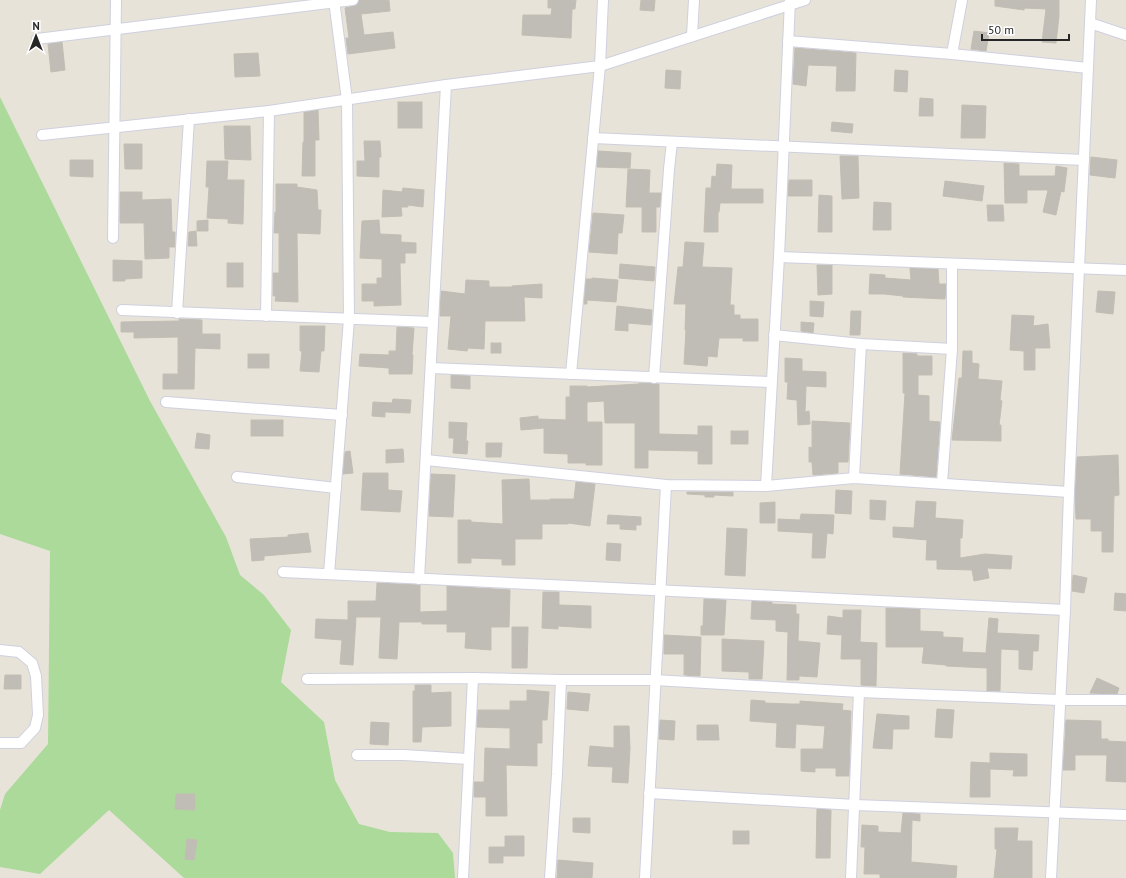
<svg xmlns="http://www.w3.org/2000/svg" width="1126" height="878" font-family="'PT Sans',sans-serif">
<style>
.green{fill:#abda9a}
.building{fill:#c0bcb6;stroke:#c3beb3}
.lines{fill:none;stroke-linecap:round;stroke-linejoin:round}
.minor-casing{stroke:#ced0de;stroke-width:12}
.minor{stroke:#fff;stroke-width:10}
</style>
<rect width="100%" height="100%" fill="#e8e3d9"/>
<path class="green" d="M0,97l150,304 76,136 14,38 24,20 27,35 -10,52 43,40 11,58 24,44 31,8 48,1 15,20 2,25h-271l-75,-68 -69,64 -40,-7v-57l5,-16 43,-50 2,-193 -50,-17z"/>
<g class="building">
<path d="M359,0h30l1,11 -29,3 3,21 29,-3 2,16 -47,6 -2,-16h3l-4,-30 12,-3z"/>
<path d="M548,0h28l-1,9h-3l-1,29 -49,-3 1,-20h28l1,-7h-4z"/>
<path d="M641,0h14l-1,11 -14,-1z"/>
<path d="M995,0h64v16l-3,27 -14,-1 4,-33 -22,-1 1,-6 -1,8 -29,-4z"/>
<path d="M974,31l15,2 -3,18 -15,-2z"/>
<path d="M62,42l3,28 -14,2 -3,-28z"/>
<path d="M795,48l61,5 -1,38h-19l1,-25 -29,-1 -2,21 -13,-2z"/>
<path d="M258,53l2,23 -25,1 -1,-23z"/>
<path d="M666,70l15,1 -1,18 -15,-1z"/>
<path d="M895,70l13,1 -1,21 -13,-1z"/>
<path d="M920,98l13,1v17h-14z"/>
<rect x="398" y="102" width="24" height="26"/>
<path d="M962,105l24,1 -1,32h-24z"/>
<path d="M318,110l1,30h-4v36h-13l1,-34h1v-30z"/>
<path d="M832,122l21,2 -1,9 -21,-2z"/>
<path d="M224,126h26l1,34 -26,-1z"/>
<path d="M364,141h16l1,16h-2v20l-22,-1v-15h8z"/>
<path d="M124,144h18v25h-17z"/>
<path d="M598,151l33,2 -1,15 -33,-1z"/>
<path d="M840,156h18l1,42 -17,1z"/>
<path d="M1091,157l26,3 -2,18 -25,-3z"/>
<path d="M70,160h23v17l-23,-1z"/>
<path d="M207,161h21l-1,19h17l-1,44 -15,-1v-4l-21,-1 2,-31h-3z"/>
<path d="M1004,163l15,1v12h36l1,-10 11,2 -3,24 -3,-1 -5,24 -13,-3 5,-22h-21v13h-22z"/>
<path d="M717,164l15,1 -1,24h32v14h-43l-1,9h-1v20h-14l2,-44h5l1,-12 4,1z"/>
<path d="M628,169l22,1 -1,23h12l-1,14h-4v25h-14v-25h-16z"/>
<path d="M789,180h23v16h-24z"/>
<path d="M945,181l39,5 -2,15 -39,-5z"/>
<path d="M276,184h21v3l20,3 1,20h3l-1,24 -23,-1 1,69 -23,-1 1,-5h-3v-23h6v-40h-5l1,-21h1z"/>
<path d="M403,188l21,2 -1,17 -15,-2v2h-7l1,9 -20,1 1,-27 19,2z"/>
<path d="M120,192h22v8l29,-1 1,33h3v15h-6v11l-24,1 -1,-36h-24z"/>
<path d="M819,195l13,1v36h-14z"/>
<path d="M874,202l17,1v27h-18z"/>
<path d="M987,205h16l1,16h-16z"/>
<path d="M593,213l31,2 -2,18h-4l-1,21 -28,-2z"/>
<path d="M208,220v11h-11v-10z"/>
<path d="M379,220l1,14 21,1v7l15,1v10h-11v10h-5l1,42 -27,1v-5h-12v-17h15v-6h5v-19l-22,-1 2,-37z"/>
<path d="M196,231l1,15h-9l1,-14z"/>
<path d="M685,242l19,1 -2,24 30,1 -2,37h4v10h6v4h18v22h-15v-3h-24l-2,19 -9,-1 -1,10 -23,-2 2,-34h-1l1,-26h-12l4,-37h5z"/>
<path d="M113,260l29,1v17l-17,1v2h-12z"/>
<rect x="227" y="263" width="16" height="24"/>
<path d="M620,264l35,3 -1,14 -35,-3z"/>
<path d="M817,265h15v29l-14,1z"/>
<path d="M910,268l28,1 1,15h7l-1,15 -42,-2v-1l-19,-2h-15l1,-20 15,1v3l26,2z"/>
<path d="M592,278l26,2 -2,22 -29,-2v4h-3l2,-25h6z"/>
<path d="M466,280l23,1v6h23v-1l30,-2v14l-18,-1 1,24h-40l-1,28 -16,-1 -1,3 -19,-2 3,-33h-11l1,-25 24,3z"/>
<path d="M1098,291l17,1 -2,22 -17,-2z"/>
<path d="M810,301l14,1 -1,15 -13,-1z"/>
<path d="M617,306l35,4 -1,15 -23,-2v8l-13,-1z"/>
<path d="M851,311h10l-1,24h-10z"/>
<path d="M1012,315l22,1 -1,10 15,-2 2,24h-15v22h-11v-19l-14,-1z"/>
<path d="M179,319l23,1v14h18v15l-25,-1 -1,41h-31v-15h15v-37l-44,1v-6h-13v-10l58,-1z"/>
<path d="M801,322l13,1 -1,10 -12,-2z"/>
<path d="M300,326h25l-1,25h-3l-2,21 -19,-1 2,-20h-2z"/>
<path d="M397,327l17,1 -2,27h1l-1,19h-23v-6l-30,-2 1,-12 29,1v-4h7z"/>
<rect x="491" y="343" width="10" height="10"/>
<path d="M963,351h9v12l7,1 -1,15 24,2 -2,19 2,1 -3,24h2v16l-49,-1 7,-62h3z"/>
<path d="M903,353l14,1v2h15v19h-14v20l11,1v25l11,1 -4,55 -36,-3 5,-81h-2z"/>
<rect x="248" y="354" width="21" height="14"/>
<path d="M785,358l17,1v12l24,1v15l-20,-1 -1,26 4,-1 1,13 -12,1 -1,-25 -10,-1 1,-17h-3z"/>
<path d="M451,375l19,1v13l-19,-1z"/>
<path d="M639,383l20,1v50l39,1v-9h14v38h-14v-13l-50,-1v18h-13v-45h-30l-1,-22 -17,1v20h15v43h-16v-2h-18v-9l-24,-1v-25l-23,2 -1,-12 18,-2v3l28,1v-23h4v-11h17v1l52,-3z"/>
<path d="M393,399l18,1 -1,13 -25,-1v5l-13,-1 1,-14 19,1z"/>
<rect x="251" y="420" width="32" height="16"/>
<path d="M812,421l38,2 -2,39h-10v11l-25,2 -1,-13h-3v-15l3,1z"/>
<path d="M449,422l18,1 -1,18h2l-1,13 -14,-1 1,-15h-5z"/>
<rect x="731" y="431" width="17" height="13"/>
<path d="M197,433l13,2 -1,14 -14,-1z"/>
<path d="M486,443h16l-1,14h-15z"/>
<path d="M403,449l1,13 -18,1v-13z"/>
<path d="M350,451l3,22 -10,1 2,-22z"/>
<path d="M1118,455l1,40 -5,1 -1,56h-11v-21h-11v-12h-15l-1,-21 2,-41z"/>
<path d="M363,473h25v17l14,1 -2,21 -39,-2z"/>
<path d="M431,474l24,1 -2,42 -24,-1z"/>
<path d="M529,479l1,21h20v-1h24l2,-17 19,2 -5,42 -22,-3v1h-26v15h-27v26h-13v-6l-31,-1v5h-13v-43h13v2l32,2 -1,-44z"/>
<path d="M836,490l16,1 -1,23 -16,-1z"/>
<path d="M687,492h46v4l-19,-1v2h-9v-2l-18,-1z"/>
<path d="M870,500l16,1 -1,19 -15,-1z"/>
<path d="M916,501l20,1 -1,16 28,2 -1,18h-2v20l25,-4 27,2 -1,13 -24,-1 2,10 -15,3 -2,-11 -35,-1v-9h-11l1,-20 -34,-3v-10l21,1z"/>
<path d="M775,502v21h-15v-20z"/>
<path d="M801,514l33,1 -1,19 -6,-1 -2,25h-13l1,-25 -35,-2v-12l22,1z"/>
<path d="M608,515l33,2v8h-5v5l-16,-1v-5h-13z"/>
<path d="M727,528l20,1 -2,47 -20,-1z"/>
<path d="M308,533l3,19 -47,4v4l-12,1 -2,-22 38,-2v-2z"/>
<path d="M607,543l14,1 -1,17 -14,-1z"/>
<path d="M1073,575l14,3 -3,15 -12,-2z"/>
<path d="M377,583l43,2v27l27,-1v-25l63,4 -1,37h-18v23l-26,-2 1,-16h-19v-8h-25v-2h-23l-2,37 -18,-1 2,-41h-25l-3,48 -13,-1 2,-24 -27,-2 1,-19 32,1v-19h28z"/>
<path d="M543,592h16v13l32,1v22l-33,-2v3l-16,-1z"/>
<path d="M1115,593l11,1v17l-12,-1z"/>
<path d="M704,599l22,1 -2,35h-23v-9h2z"/>
<path d="M752,601l20,1v2l24,1v9h3l-1,27 22,2 -3,34 -18,-1v4h-12l1,-48 -12,-1v-11l-25,-1z"/>
<path d="M886,608l34,1v22l23,1v5l20,1 -1,14 24,1 3,-35 9,1 -1,14 42,2 -1,16h-5l-1,19 -13,-1v-19l-18,-1 -1,42h-13v-23l-41,-2v-1l-24,-2 2,-16h-38z"/>
<path d="M843,610h18l-1,32 17,1 -1,43 -15,-1v-26h-20l1,-24 -15,-1 1,-18 15,2z"/>
<path d="M512,627h16l-1,41h-15z"/>
<path d="M664,635l37,2 -1,39 -16,-1v-21h-20z"/>
<path d="M722,639l42,2 -2,38h-13v-7l-27,-1z"/>
<path d="M5,675h16v14h-17z"/>
<path d="M1097,678l22,10 -2,6 -27,-1z"/>
<path d="M415,685h16v8l20,-1v34l-29,1 -1,15h-8v-51h2z"/>
<path d="M527,690l22,2 -2,28h-5v23h-5v23l-31,-1 1,51h-21v-19h-12v-15h10l1,-34 25,1v-21l-33,-1 1,-17h32v-9h17z"/>
<path d="M568,692l22,2 -2,17 -21,-2z"/>
<path d="M751,700l14,1v2l25,1h10v-3l43,3 -1,6 9,1 -2,65h-13v-8h-21v4l-14,-1v-22h22l2,-23 -29,-2 -1,24 -19,-1 1,-24 -27,-2z"/>
<path d="M937,709l17,1 -2,28 -17,-1z"/>
<path d="M877,714l32,2v13h-16l-1,20 -19,-1z"/>
<path d="M660,720l15,1 -1,19 -15,-1z"/>
<path d="M1066,720l35,1v18h7v2l18,1v40l-20,-1 1,-26h-32v15h-12z"/>
<path d="M371,722l18,1 -1,22 -18,-1z"/>
<path d="M697,725h21l1,15h-22z"/>
<path d="M614,726h15l1,23 -2,34 -16,-1 1,-15 -25,-1 2,-20 24,2z"/>
<path d="M990,753l37,1v22h-14l1,-6 -24,-1v28h-20l1,-35 19,1z"/>
<path d="M176,794h19v16l-20,-1z"/>
<path d="M817,809l14,1 -1,48h-14z"/>
<path d="M903,813l17,1v7l-8,-1 -1,42 46,4 -1,12h-76v-4h-16l1,-27h-4l1,-22 16,1v6l23,1z"/>
<path d="M573,818h17v15l-17,-1z"/>
<path d="M995,828h23l-1,13h15v37h-38l3,-29h-2z"/>
<rect x="733" y="831" width="16" height="13"/>
<path d="M505,836h19v20h-21v7h-14v-16h16z"/>
<path d="M187,839l10,1 -3,20 -9,-1z"/>
<path d="M558,860l35,3 -1,15h-35z"/>
</g>
<g class="lines">
<g class="minor-casing">
<g id="minor">
<path d="M1090,23l36,12"/>
<path d="M692,36l2,-36"/>
<path d="M37,39l316,-39"/>
<path d="M788,41l164,13 136,14"/>
<path d="M952,54l10,-54"/>
<path d="M42,135l227,-24 177,-26 154,-19 205,-66"/>
<path d="M593,138l491,22"/>
<path d="M113,238l3,-238"/>
<path d="M779,257l347,13"/>
<path d="M122,310l311,12"/>
<path d="M177,313l12,-194"/>
<path d="M266,316l3,-205"/>
<path d="M774,335l87,9 91,5"/>
<path d="M431,368l340,14"/>
<path d="M571,374l29,-308 3,-66"/>
<path d="M654,378l15,-209 3,-27"/>
<path d="M166,402l176,13"/>
<path d="M426,460l240,25 100,1 88,-8 215,14"/>
<path d="M237,477l99,11"/>
<path d="M854,478l7,-134"/>
<path d="M942,483l10,-134v-85"/>
<path d="M766,486l13,-229 11,-257"/>
<path d="M283,572l782,38"/>
<path d="M329,574l20,-255 -2,-219 -13,-100"/>
<path d="M419,579l27,-494"/>
<path d="M0,650l19,2 13,11 4,13 2,39 -3,13 -14,15h-21"/>
<path d="M307,679l166,-1 88,2h94l204,12 200,8h67"/>
<path d="M357,755h47l64,4"/>
<path d="M649,793l206,12 271,10"/>
<path d="M463,878l10,-200"/>
<path d="M550,878l7,-104 4,-94"/>
<path d="M645,878l21,-393"/>
<path d="M851,878l8,-186"/>
<path d="M1051,878l14,-268 4,-118 22,-492"/>
</g>
</g>
<use href="#minor" class="minor"/>
</g>
<g transform="translate(36 36)" stroke="#ffffff" stroke-width="3" paint-order="stroke">
<path d="M0-3L7 15L0 10L-7 15Z" fill="#262626"/>
<text y="-6" font-size="11" font-weight="bold" text-anchor="middle" fill="#262626">N</text>
</g>
<path d="M982 34v6h87v-6" fill="none" stroke="#262626" stroke-width="2"/>
<text x="988" y="34" font-size="12" fill="#262626" stroke="#ffffff" stroke-width="3" paint-order="stroke">50 m</text>
</svg>
